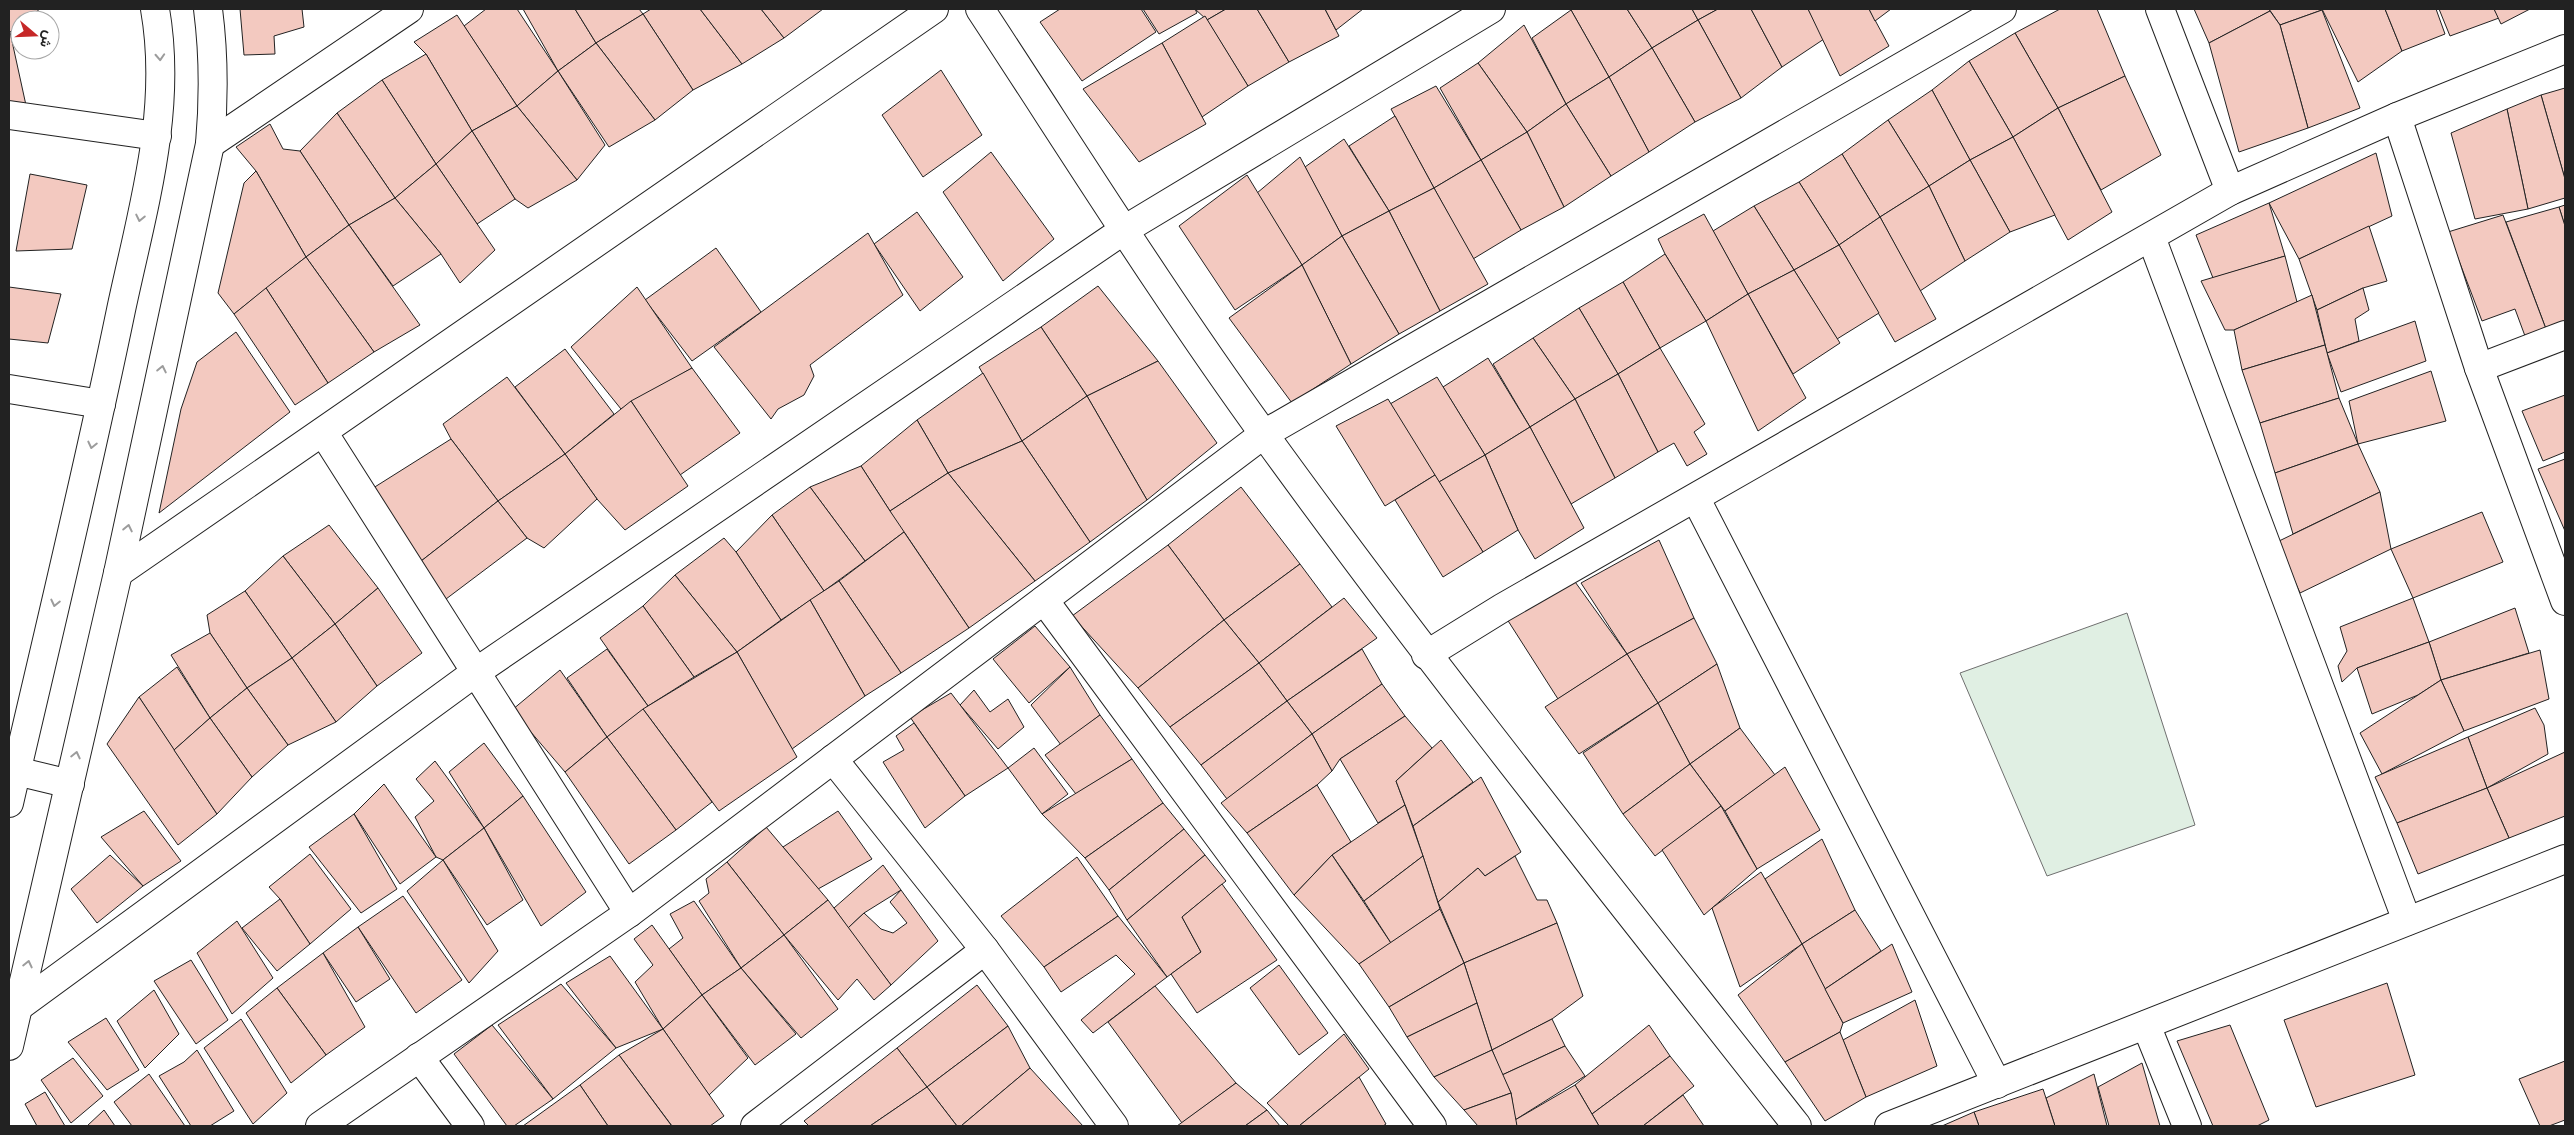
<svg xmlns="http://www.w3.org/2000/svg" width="2574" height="1135" font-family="'Nunito Sans',Vazirmatn,sans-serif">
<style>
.pitch{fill:#e0efe3;stroke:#6f6f6f}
.building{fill:#f3c9c0;stroke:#222}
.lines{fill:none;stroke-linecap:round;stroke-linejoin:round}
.street-casing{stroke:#222;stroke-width:30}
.secondary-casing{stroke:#222;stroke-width:30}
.street{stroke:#fff;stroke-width:28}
.secondary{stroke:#fff;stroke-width:28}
.oneway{stroke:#9c9c9c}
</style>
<rect width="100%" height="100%" fill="#fff"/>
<path class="pitch" d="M2127,613l68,212 -148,51 -87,-203z"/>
<g class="building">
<path d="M9,9h31l-15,11h-5v4l-10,8 19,87 -20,-3z"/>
<path d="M240,9h62l2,18 -30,9 1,18 -31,1z"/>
<path d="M486,9h31l41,62 -41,35 -53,-80z"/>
<path d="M523,9h52l21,34 -38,28z"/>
<path d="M575,9h64l4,5 -47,29z"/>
<path d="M651,9h49l42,55 -49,26 -50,-76z"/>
<path d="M700,9h61l23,29 -42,26z"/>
<path d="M761,9h62l-39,29z"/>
<path d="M1060,9h81l15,23 -74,49 -42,-59z"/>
<path d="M1143,9h52l2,4 -38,21z"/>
<path d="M1195,9h31l-19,11z"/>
<path d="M1226,9h31l32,53 -41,24 -41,-66z"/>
<path d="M1257,9h68l14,27 -50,26z"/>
<path d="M1325,9h38l-27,21z"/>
<path d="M1574,9h53l25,39 -43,29 -38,-67z"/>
<path d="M1627,9h65l6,11 -46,28z"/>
<path d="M1692,9h26l-20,11z"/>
<path d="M1718,9h33l31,58 -41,31 -43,-78z"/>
<path d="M1751,9h57l16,30 -42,28z"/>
<path d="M1808,9h61l20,37 -49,30z"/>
<path d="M1869,9h22l-16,12z"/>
<path d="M2060,9h37l28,67 -67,32 -43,-75z"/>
<path d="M2194,9h75l1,2 -61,32z"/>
<path d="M2269,9h53v1l-42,15z"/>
<path d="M2322,9h63l17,42 -44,31z"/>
<path d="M2385,9h51l9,25 -43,17z"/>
<path d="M2439,9h55l5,9 -49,18z"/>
<path d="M2494,9h36l-29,15z"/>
<path d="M1571,10l38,67 -43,27 -34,-66z"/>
<path d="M2322,10l38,98 -52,20 -28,-103z"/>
<path d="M2270,11l10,14 28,103 -69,24 -30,-109z"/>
<path d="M643,14l50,76 -38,30 -59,-77z"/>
<path d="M457,15l60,91 -45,25 -46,-77 -12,-12z"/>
<path d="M1205,16l43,70 -46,31 -40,-74z"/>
<path d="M1698,20l43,78 -46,24 -43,-74z"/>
<path d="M1524,25l42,79 -39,28 -49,-69z"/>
<path d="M2015,33l43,75 -45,29 -44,-76z"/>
<path d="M596,43l59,77 -46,27 -51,-76z"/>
<path d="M1162,43l44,81 -67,38 -56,-73z"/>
<path d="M1652,48l43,74 -46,30 -40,-75z"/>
<path d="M426,54l46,77 -36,33 -54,-84z"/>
<path d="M1969,61l44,76 -43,23 -38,-70z"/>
<path d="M1478,63l49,69 -46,28 -41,-72z"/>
<path d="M941,70l41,65 -59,42 -41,-62z"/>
<path d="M558,71l47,74 -28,35 -60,-74z"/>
<path d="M2125,76l36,79 -60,35 -43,-82z"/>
<path d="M1609,77l40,75 -38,24 -45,-72z"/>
<path d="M382,80l54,84 -41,34 -58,-85z"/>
<path d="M1436,86l45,74 -47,28 -43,-79z"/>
<path d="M2565,88v91l-24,-84z"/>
<path d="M1932,90l38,70 -41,26 -41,-66z"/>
<path d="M2541,95l24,84v19l-37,11 -21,-100z"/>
<path d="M1566,104l45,72 -47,31 -37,-75z"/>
<path d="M517,106l60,74 -49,28 -13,-9 -43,-68z"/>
<path d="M2058,108l54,104 -44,28 -55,-103z"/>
<path d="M2507,109l21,100 -53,10 -24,-86z"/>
<path d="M337,113l58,85 -46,27 -49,-74z"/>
<path d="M1395,116l39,72 -45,23 -40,-65z"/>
<path d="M1888,120l41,66 -49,31 -38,-63z"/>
<path d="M270,124l13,25 17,2 49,74 -43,32 -50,-86 -20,-24z"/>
<path d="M472,131l43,68 -38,25 -41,-60z"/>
<path d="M1527,132l37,75 -43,23 -40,-70z"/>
<path d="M2013,137l42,78 -45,17 -40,-72z"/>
<path d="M1344,139l45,72 -47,25 -37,-69z"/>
<path d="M991,152l63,87 -51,42 -60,-89z"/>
<path d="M2376,153l16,63 -93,43 -30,-56z"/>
<path d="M1842,154l38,63 -41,28 -40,-63z"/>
<path d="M1300,157l42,79 -40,29 -45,-72z"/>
<path d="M1481,160l40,70 -48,29 -39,-71z"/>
<path d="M1970,160l40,72 -45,29 -36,-75z"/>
<path d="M436,164l59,86 -35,33 -19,-29 -46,-56z"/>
<path d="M256,171l50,86 -72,57 -16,-21 26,-110z"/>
<path d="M30,174l57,11 -15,64 -56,2z"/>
<path d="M1247,175l55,90 -67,45 -56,-84z"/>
<path d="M1799,182l40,63 -45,25 -40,-64z"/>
<path d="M1929,186l36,75 -45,30 -40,-74z"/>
<path d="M1434,188l54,96 -48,27 -51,-100z"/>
<path d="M395,198l46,56 -48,32 -44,-61z"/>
<path d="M2269,203l16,53 -72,22 -17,-43z"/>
<path d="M2565,205v21l-6,-19z"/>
<path d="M1754,206l40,64 -46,24 -35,-63z"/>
<path d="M2559,207l6,19v95l-19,8 -40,-107z"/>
<path d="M1389,211l51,100 -41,23 -57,-98z"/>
<path d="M917,212l46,65 -43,34 -46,-67z"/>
<path d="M1704,214l44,80 -42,27 -41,-67 -7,-15z"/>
<path d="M2503,215l43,114 -21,7 -10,-27 -33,12 -34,-89z"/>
<path d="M1880,217l56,102 -41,23 -56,-97z"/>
<path d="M349,225l71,100 -46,27 -68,-95z"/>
<path d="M2369,226l18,55 -24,7 -46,22 -18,-51z"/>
<path d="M868,233l35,62 -93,70 4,11 -10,19 -26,14 -7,10 -57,-72z"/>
<path d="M1342,236l57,98 -48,30 -49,-99z"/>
<path d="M1839,245l40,68 -42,26 -43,-69z"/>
<path d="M716,248l45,64 -69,49 -47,-61z"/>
<path d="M1665,254l41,67 -46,27 -37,-66z"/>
<path d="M2285,256l12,46 -63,28h-9l-24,-49z"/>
<path d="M306,257l68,95 -46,31 -62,-95z"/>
<path d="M1302,265l49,99 -59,39 -63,-85z"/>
<path d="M1794,270l46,73 -47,31 -45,-80z"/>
<path d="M1623,282l37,66 -42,26 -39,-66z"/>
<path d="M1098,286l60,75 -71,35 -46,-69z"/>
<path d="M9,287l52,7 -13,49 -39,-4z"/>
<path d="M637,287l55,81 -71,41 -50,-62z"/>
<path d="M266,288l62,95 -33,22 -61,-91z"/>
<path d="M2363,288l6,22 -14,9 4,22 -32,12 -10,-43z"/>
<path d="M1748,294l58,104 -48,33 -52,-110z"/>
<path d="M2312,295l13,50 -83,25 -8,-40z"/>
<path d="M1579,308l39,66 -43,25 -42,-61z"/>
<path d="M2415,321l11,40 -85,31 -14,-39z"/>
<path d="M1041,327l46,69 -65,45 -43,-74z"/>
<path d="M236,332l54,80 -131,101 22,-104 16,-47z"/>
<path d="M1533,338l42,61 -45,28 -37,-63z"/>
<path d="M2325,345l14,53 -79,25 -18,-53z"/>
<path d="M1660,348l45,76 -11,8 13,22 -20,12 -13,-23 -16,9 -40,-78z"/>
<path d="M565,349l49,65 -49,40 -50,-67z"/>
<path d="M1488,358l42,69 -45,28 -42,-68z"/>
<path d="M1158,361l59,82 -70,57 -60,-104z"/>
<path d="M692,368l48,65 -60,42 -49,-74z"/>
<path d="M2431,371l15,50 -88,23 -9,-43z"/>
<path d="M983,373l39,68 -74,32 -31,-53z"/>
<path d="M1618,374l40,78 -43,26 -40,-79z"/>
<path d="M507,377l58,77 -67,47 -47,-62 -8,-15z"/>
<path d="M1437,377l48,78 -46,27 -49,-78z"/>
<path d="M2565,395v57l-22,9 -21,-50z"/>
<path d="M1087,396l60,104 -57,42 -68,-101z"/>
<path d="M2339,398l19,46 -83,29 -15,-50z"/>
<path d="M1388,399l47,76 -50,31 -49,-80z"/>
<path d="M1575,399l40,79 -44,26 -41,-77z"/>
<path d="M631,401l57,85 -63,44 -28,-31 -32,-45z"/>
<path d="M917,420l31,53 -58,38 -29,-45z"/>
<path d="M1530,427l54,101 -49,31 -17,-29 -33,-75z"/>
<path d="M451,439l47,62 -82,64 -46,-75z"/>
<path d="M1022,441l68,101 -55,39 -87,-108z"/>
<path d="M2358,444l22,48 -87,42 -18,-61z"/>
<path d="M565,454l32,45 -53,49 -17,-10 -29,-37z"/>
<path d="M1485,455l33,75 -35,22 -44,-70z"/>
<path d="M2565,459v72l-27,-62z"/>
<path d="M861,466l29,45 20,21h-6l-39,29 -55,-74z"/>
<path d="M948,473l87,108 -66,47 -79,-117z"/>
<path d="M1435,475l48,77 -40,25 -48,-77z"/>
<path d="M810,487l55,74 -41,30 -52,-76z"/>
<path d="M1241,487l59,77 -76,56 -56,-75z"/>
<path d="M2380,492l11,57 -91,44 -23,-51z"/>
<path d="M498,501l29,37 -81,61 -30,-34z"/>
<path d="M2482,512l21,50 -90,36 -22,-49z"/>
<path d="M772,515l52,76 -43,29 -45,-68z"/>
<path d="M329,525l49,63 -43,36 -52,-68z"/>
<path d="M904,532l65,96 -68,45 -62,-92z"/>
<path d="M724,538l12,14 45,68 -44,32 -62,-77z"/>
<path d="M1659,540l35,78 -67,36 -46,-71z"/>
<path d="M1168,545l56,75 -86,68 -66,-72z"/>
<path d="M283,556l52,68 -43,34 -47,-67z"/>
<path d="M1300,564l32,43 -73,56 -35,-43z"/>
<path d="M675,575l62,77 -43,25 -51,-71z"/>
<path d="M1573,579l54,75 -69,45 -53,-83z"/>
<path d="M839,581l62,92 -36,23 -55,-96z"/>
<path d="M378,588l44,65 -45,33 -42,-62z"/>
<path d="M245,591l47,67 -45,30 -37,-55 -3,-18z"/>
<path d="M1344,598l33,40 -90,63 -28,-38z"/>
<path d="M2413,598l16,44 -72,26 -15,14 -4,-16 9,-15 -7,-24z"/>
<path d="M810,600l55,96 -73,53 -55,-97z"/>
<path d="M643,606l51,71 -46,29 -48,-68z"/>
<path d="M2515,608l14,45 -88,27 -12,-38z"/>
<path d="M1694,618l23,46 -59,39 -31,-49z"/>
<path d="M1224,620l35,43 -89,64 -32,-39z"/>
<path d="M335,624l42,62 -41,36 -44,-64z"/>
<path d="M1035,626l35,41 -41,36 -36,-44z"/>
<path d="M210,633l37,55 -37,30 -39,-63z"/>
<path d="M2429,642l12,38 -23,15 -46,19 -15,-46z"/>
<path d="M607,649l41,57 -41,31 -40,-59z"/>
<path d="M1362,649l20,35 -70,50 -25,-33z"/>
<path d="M2540,650l9,49 -85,32 -23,-51z"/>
<path d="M737,652l60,105 -78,54 -76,-102z"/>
<path d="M1627,654l31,49 -79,51 -34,-47z"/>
<path d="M292,658l44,64 -48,23 -41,-57z"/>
<path d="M1259,663l28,38 -86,64 -31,-38z"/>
<path d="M1717,664l23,64 -50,36 -32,-61z"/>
<path d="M177,667l33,51 -36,32 -35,-53z"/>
<path d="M1070,667l30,48 -39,30 -30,-40z"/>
<path d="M560,670l47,67 -42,35 -53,-62z"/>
<path d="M2441,680l23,51 -82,43 -22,-41z"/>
<path d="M1382,684l23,32 -65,43 -8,12 -20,-37z"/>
<path d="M247,688l41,57 -36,32 -42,-59z"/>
<path d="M974,690l16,22 18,-13 16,28 -26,22 -38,-44z"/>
<path d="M951,693l57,75 -43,28 -55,-79z"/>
<path d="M139,697l78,117 -39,31 -71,-101z"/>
<path d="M1287,701l25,33 -85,65 -26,-34z"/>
<path d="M1658,703l32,61 -67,50 -40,-61z"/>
<path d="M2535,708l9,17 4,29 -61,34 -19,-51z"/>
<path d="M643,709l69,93 -36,28 -69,-93z"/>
<path d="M1100,715l32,44 -56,35 -31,-39z"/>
<path d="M1405,716l27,32 -36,33 9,24 -27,18 -38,-64z"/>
<path d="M210,718l42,59 -35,37 -43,-64z"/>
<path d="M914,723l51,73 -40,32 -42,-66 21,-12 -8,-14z"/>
<path d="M1740,728l35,47 -50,36 -35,-47z"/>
<path d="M1312,734l20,37 -15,14 -70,48 -26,-30z"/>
<path d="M607,737l69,93 -47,34 -64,-92z"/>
<path d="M2468,737l19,51 -90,35 -22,-46z"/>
<path d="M1441,740l32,42 -60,44 -17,-45z"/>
<path d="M484,743l39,53 -39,32 -35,-56z"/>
<path d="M1034,748l34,46 -26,20 -34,-46z"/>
<path d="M2565,752v64l-56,22 -22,-50z"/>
<path d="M1132,759l31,44 -78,55 -43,-44z"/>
<path d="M435,761l49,67 -41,32 -7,-3 -21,-40 19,-16 -18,-22z"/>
<path d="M1690,764l31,42 -66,50 -32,-42z"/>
<path d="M1785,767l35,63 -63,39 -32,-58z"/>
<path d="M1481,777l40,75 -36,24 -7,-8 -40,34 -25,-76z"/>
<path d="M384,784l52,73 -36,27 -46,-70z"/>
<path d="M1317,785l34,57 -19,13 -38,40 -47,-62z"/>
<path d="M2487,788l22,50 -91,36 -21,-51z"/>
<path d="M523,796l63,96 -45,34 -57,-98z"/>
<path d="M1163,803l21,26 -75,61 -24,-32z"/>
<path d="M1405,805l18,51 -59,45 -32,-46z"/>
<path d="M1721,806l36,63 -53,46 -42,-65z"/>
<path d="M144,811l37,50 -38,25 -42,-49z"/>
<path d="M838,811l34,48 -54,30 -35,-42z"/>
<path d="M354,814l43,75 -36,24 -52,-66z"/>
<path d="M766,827l62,73 -44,35 -57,-73z"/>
<path d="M484,828l39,72 -36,25 -44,-65z"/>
<path d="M1184,829l21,26 -78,65 -18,-30z"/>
<path d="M1822,839l33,71 -53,34 -37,-65z"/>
<path d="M310,854l41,55 -41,35 -30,-45 -11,-12z"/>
<path d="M110,855l33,31 -46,37 -26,-34z"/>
<path d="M1205,855l21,26 -44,36 19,35 -34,25 -40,-57z"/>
<path d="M1332,855l59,88 -32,21 -65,-69z"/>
<path d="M1423,856l17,53 -49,34 -27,-42z"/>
<path d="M1515,856l22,44h10l10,23 -93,40 -26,-61 40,-34 7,8z"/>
<path d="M1077,857l41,59 -74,51 -43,-51z"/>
<path d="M443,860l55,91 -29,32 -62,-92z"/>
<path d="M727,862l57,73 -43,33 -42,-67 10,-8 -3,-14z"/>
<path d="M883,865l18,25 -37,23 -16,15 -14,-20z"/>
<path d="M1761,872l41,72 -62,43 -28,-79z"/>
<path d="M1222,884l55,76 -80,53 -26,-39 30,-22 -19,-35z"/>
<path d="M901,890l37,51 -47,44 -43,-57 16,-15 17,16 12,4 14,-10 -17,-21z"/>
<path d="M403,896l59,84 -46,33 -58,-86z"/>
<path d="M280,899l30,45 -33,27 -35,-43z"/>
<path d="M828,900l63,85 -17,15 -17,-21 -19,21 -54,-65z"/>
<path d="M694,901l47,67 -39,27 -33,-46 14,-11 -13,-24z"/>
<path d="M1440,909l24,54 -75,44 -30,-43z"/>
<path d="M1855,910l26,41 -56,38 -23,-45z"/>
<path d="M1118,916l49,61 -74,56 -12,-13 54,-46 -19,-19 -55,37 -17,-25z"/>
<path d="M237,921l36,57 -41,36 -35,-61z"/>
<path d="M1557,923l26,73 -31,23 -60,31 -28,-87z"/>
<path d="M652,925l50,70 -39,34 -28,-47 18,-17 -19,-26z"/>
<path d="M358,927l32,52 -34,23 -33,-49z"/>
<path d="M784,935l54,74 -37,29 -60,-70z"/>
<path d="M1802,944l41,79 -3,9 -55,30 -47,-67z"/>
<path d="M1892,944l20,48 -69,31 -18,-34z"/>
<path d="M323,953l42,74 -39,28 -49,-67z"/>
<path d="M610,956l53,73 -47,19 -50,-65z"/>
<path d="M191,960l37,60 -32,24 -42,-63z"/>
<path d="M1464,963l13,40 -70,34 -18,-30z"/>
<path d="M1279,965l49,68 -29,22 -49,-67z"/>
<path d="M741,968l55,66 -41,31 -53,-70z"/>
<path d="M2387,983l28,92 -99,32 -32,-87z"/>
<path d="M561,984l55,64 -63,51 -55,-74z"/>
<path d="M977,985l31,41 -81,61 -30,-39z"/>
<path d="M1155,986l81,97 -54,40 -74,-101z"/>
<path d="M277,988l49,67 -35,28 -45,-70z"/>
<path d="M154,990l25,44 -34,34 -28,-47z"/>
<path d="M702,995l46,63 -39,37 -46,-66z"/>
<path d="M1915,1000l22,66 -71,31 -23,-57z"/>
<path d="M1477,1003l15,47 -58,27 -27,-40z"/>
<path d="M106,1018l33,52 -32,20 -39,-48z"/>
<path d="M241,1019l46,74 -34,31 -49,-76z"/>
<path d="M1552,1019l13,27 -63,29 -10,-25z"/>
<path d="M492,1025l61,74 -39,27h-7l-53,-72z"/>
<path d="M1649,1025l21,31 -78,58 -17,-29z"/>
<path d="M2230,1025l39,95 -12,6h-44l-36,-85z"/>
<path d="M1008,1026l22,42 -69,58h-4l-30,-39z"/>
<path d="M663,1029l61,87 -14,10h-38l-53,-71z"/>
<path d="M1840,1032l26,65 -41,24 -40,-59z"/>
<path d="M1344,1034l25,35 -70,57h-10l-22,-23z"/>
<path d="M1565,1046l20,30 -70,44 -4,-27 -9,-18z"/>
<path d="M897,1048l30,39 -57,39h-61l-5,-5z"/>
<path d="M197,1050l37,61 -24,15h-19l-32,-50 25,-14z"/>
<path d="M1492,1050l19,43 -47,17 -30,-33z"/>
<path d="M619,1055l52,70 -2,1h-61l-28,-41z"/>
<path d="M1670,1056l24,30 -51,40h-44l-7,-12z"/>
<path d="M73,1058l30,38 -32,27 -30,-43z"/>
<path d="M2565,1061v59l-16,6h-9l-21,-47z"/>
<path d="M2142,1063l18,63h-51l-11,-39z"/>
<path d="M1030,1068l53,58h-122z"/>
<path d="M149,1074l36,52h-53l-18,-24z"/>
<path d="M2094,1074l13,52h-52l-9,-28z"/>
<path d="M1359,1077l27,47 -3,2h-84z"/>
<path d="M1236,1083l31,27 -22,16h-68z"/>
<path d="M580,1085l28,41h-85z"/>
<path d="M1575,1085l24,41h-82l-2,-6z"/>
<path d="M927,1087l30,39h-87z"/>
<path d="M2043,1089l12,37h-76l-5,-14z"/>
<path d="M45,1092l20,34h-28l-12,-22z"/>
<path d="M1511,1093l6,33h-39l-14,-16z"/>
<path d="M1683,1095l21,31h-61z"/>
<path d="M104,1110l11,16h-28z"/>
<path d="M1267,1110l13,16h-35z"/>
<path d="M1974,1112l5,14h-37z"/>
</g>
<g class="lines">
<g class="street-casing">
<g id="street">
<path d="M980,9c94,143 185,289 286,428 170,235 352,461 531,689"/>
<path d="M2160,9l70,182"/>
<path d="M9,115l148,21"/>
<path d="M2397,117l82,251 86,233"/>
<path d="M210,144l199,-135"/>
<path d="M2151,237l256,684"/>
<path d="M2479,368l86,-33"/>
<path d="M9,389l92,15"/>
<path d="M323,432l306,481"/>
<path d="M1696,499l301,585"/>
<path d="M1044,600l388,526"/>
<path d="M1426,655l76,-47 728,-417 167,-74 168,-68"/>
<path d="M833,759l152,191 129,176"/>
<path d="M18,1007l458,-335 648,-442 367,-221"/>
<path d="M2146,1025l41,101"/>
<path d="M419,1057l51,69"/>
<path d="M320,1126l309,-213 635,-479 738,-425"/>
<path d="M755,1126l230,-176"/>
<path d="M1889,1126l676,-267"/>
</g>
</g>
<g class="secondary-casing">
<g id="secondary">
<path d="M118,573l816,-564"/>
<path d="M16,771l54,13"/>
<path d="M9,803c38,-164 78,-328 112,-493 21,-99 52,-199 34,-301"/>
<path d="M9,1046l109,-473 92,-429c4,-46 4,-89 -2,-135"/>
</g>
</g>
<use href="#street" class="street"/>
<use href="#secondary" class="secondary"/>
</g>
<defs><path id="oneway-chevron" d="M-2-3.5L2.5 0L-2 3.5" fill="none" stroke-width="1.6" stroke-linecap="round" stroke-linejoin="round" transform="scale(1.25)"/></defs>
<g class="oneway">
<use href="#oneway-chevron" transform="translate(160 57) rotate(87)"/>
<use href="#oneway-chevron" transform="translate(140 218) rotate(102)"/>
<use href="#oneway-chevron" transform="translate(162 369) rotate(-78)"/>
<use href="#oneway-chevron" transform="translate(92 445) rotate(103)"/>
<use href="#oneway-chevron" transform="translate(128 528) rotate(-78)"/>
<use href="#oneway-chevron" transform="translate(55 603) rotate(103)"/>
<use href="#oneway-chevron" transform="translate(76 755) rotate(-77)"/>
<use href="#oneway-chevron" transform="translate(28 964) rotate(-77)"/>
</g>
<rect width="2574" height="1135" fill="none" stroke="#222222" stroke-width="20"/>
<g transform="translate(35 35) rotate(109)"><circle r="24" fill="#ffffff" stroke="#a7a7a7"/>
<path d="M0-4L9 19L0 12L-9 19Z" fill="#c62828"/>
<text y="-8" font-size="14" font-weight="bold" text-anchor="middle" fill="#222222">ش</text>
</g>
</svg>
